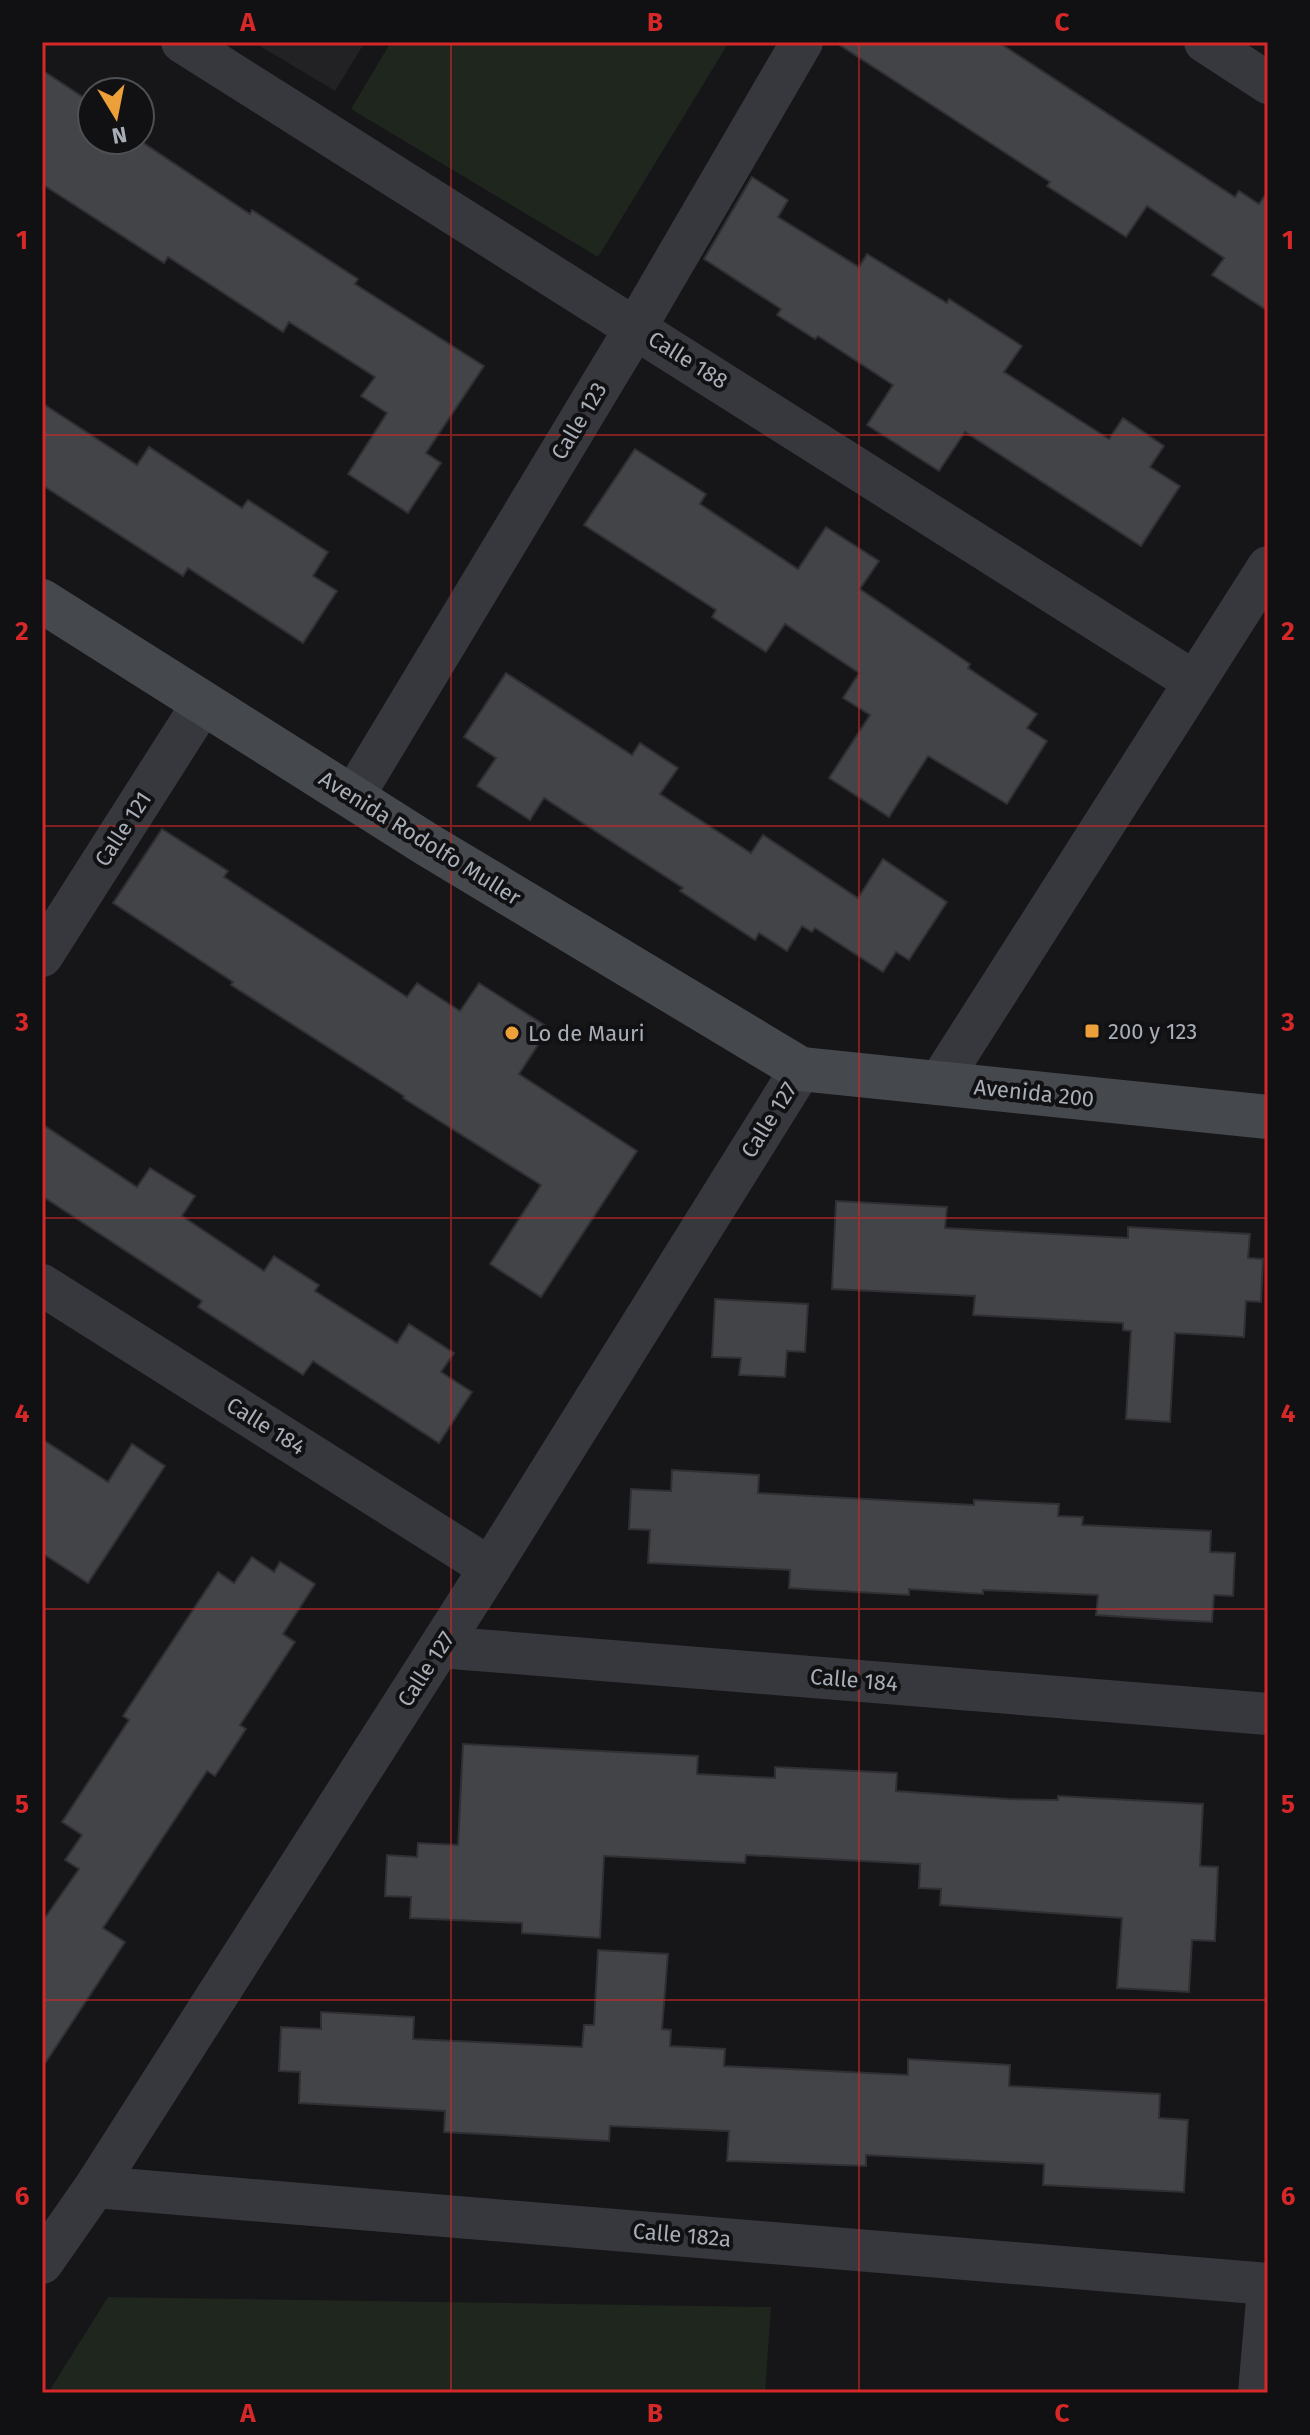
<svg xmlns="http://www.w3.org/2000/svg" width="1310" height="2435" font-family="'Fira Sans',sans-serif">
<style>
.built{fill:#222225}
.green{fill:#1e261e}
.building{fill:#424448;stroke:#303034;stroke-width:2}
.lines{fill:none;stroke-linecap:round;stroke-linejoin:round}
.street{stroke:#37383d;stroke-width:42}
.secondary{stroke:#45484d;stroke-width:44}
.grid{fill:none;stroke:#d62828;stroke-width:2;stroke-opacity:0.55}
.poi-dot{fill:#eda039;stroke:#111113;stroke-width:3}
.labels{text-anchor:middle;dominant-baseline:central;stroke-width:8;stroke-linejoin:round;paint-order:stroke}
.street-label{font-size:22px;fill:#a8aeb7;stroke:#111113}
.poi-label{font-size:22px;fill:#a8aeb7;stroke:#111113;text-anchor:start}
.neatline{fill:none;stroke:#d62828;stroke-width:3}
.grid-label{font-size:26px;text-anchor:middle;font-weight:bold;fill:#d62828}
</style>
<rect width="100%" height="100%" fill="#161618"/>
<path class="built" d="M253,42h112l-30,49z"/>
<g class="green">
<path d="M391,42h338l-131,215 -247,-148z"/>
<path d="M108,2297l663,10 -6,86h-717z"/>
</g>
<g class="building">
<path d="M835,42h163l237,155 4,-6 20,13 9,-13v120l-56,-36 12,-17 -77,-52 -21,31 -79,-51 3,-4z"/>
<path d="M42,70l50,33v37h47l111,74 2,-4 106,69 -3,5 129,82 -58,87 15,10 -33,50 -60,-39 39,-61 -26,-17 14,-19 -86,-55 -6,10 -115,-75 -4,6 -122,-79z"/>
<path d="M752,177l36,23 -10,17 81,50 8,-13 80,49 2,-4 73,47 -18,26 105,67 14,-21 41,28 -14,21 30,19 -39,60 -176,-114 -26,39 -72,-46 26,-40 -75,-49 -3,3 -38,-24 4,-6 -77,-50z"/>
<path d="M42,403l95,62 12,-18 93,61 6,-8 80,52 -15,24 24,15 -34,52 -115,-75 -5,8 -141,-91z"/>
<path d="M635,449l71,45 -6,10 98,65 28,-42 53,34 -19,28 110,75 -2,4 69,46 -10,14 20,13 -40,63 -79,-48 -39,61 -60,-39 41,-63 -27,-17 16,-25 -74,-49 -19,28 -54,-35 4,-7 -132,-85z"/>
<path d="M506,673l126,82 8,-12 38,25 -18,26 91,59 12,-18 95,63 25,-39 64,43 -38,58 -13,-8 -13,20 -68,-44 -3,4 -10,-6 -15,25 -28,-18 -4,7 -75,-49 3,-3 -139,-90 -14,22 -53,-34 19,-28 -32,-21z"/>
<path d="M162,829l66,42 -4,6 183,120 10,-14 43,28 19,-28 70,45 -30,46 118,77 -96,146 -51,-33 51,-79 -138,-87 1,-2 -173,-111 2,-3 -120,-79z"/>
<path d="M42,1124l95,63 13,-19 45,28 -13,20 82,55 10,-15 45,29 -4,6 82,52 12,-19 45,29 -13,19 31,20 -33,51 -126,-82 -10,14 -105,-68 4,-6 -160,-105z"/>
<path d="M836,1201l111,6 -2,21 183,10v-11l122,7 -2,24 15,1 -2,43 -15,-1 -2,36 -69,-4 -5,89 -44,-3 5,-88 -8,-1v-7l-150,-8 2,-19 -143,-7z"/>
<path d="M715,1299l93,5 -3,48 -18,-1 -2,26 -46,-2 2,-17 -29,-1z"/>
<path d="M42,1439l66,43 24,-38 33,22 -77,117 -46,-30z"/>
<path d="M672,1470l87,5 -1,18 216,12v-5l85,4 -1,12 25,1 -1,8 129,6 -1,21 25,1 -2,43 -19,-1 -2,27 -41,-2 -75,-5 2,-20 -115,-5v4l-74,-5v6l-120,-7 1,-18 -142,-7 2,-33 -21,-1 2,-40 40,2z"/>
<path d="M252,1557l22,15 6,-10 35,22 -32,50 12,8 -55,83 6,4 -31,47 -8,-5 -104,157 22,14 -83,126v-146l37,-53 -14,-9 17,-25 -20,-13 67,-102 -6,-4 95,-144 16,11z"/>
<path d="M463,1744l235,12 -1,18 78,4v-11l122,6 -1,18 112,8 50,1v-4l145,8 -3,62 18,1 -3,74 -23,-1 -3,52 -72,-4 5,-70 -182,-13 1,-16 -22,-1 1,-24 -174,-9 -1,8 -141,-7 -4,82 -78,-5v-10l-112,-5 1,-21 -26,-1 2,-41 30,2 1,-14 40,2z"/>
<path d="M598,1950l70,4 -6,75 9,1 -1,16 55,3 -1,17 184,9v-16l102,6 -1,21 151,8 -1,24 29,2 -4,72 -141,-7 1,-21 -178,-9v11l-139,-5 2,-30 -119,-5 -1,15 -165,-9 1,-21 -146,-8 1,-31 -21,-1 2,-44 40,2v-17l93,5 -1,22 169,8 2,-22h10z"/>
</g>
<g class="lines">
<g class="street">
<path d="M182,42l1011,639"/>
<path d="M1205,42l63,41"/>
<path d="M353,797l283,-470 166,-285"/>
<path d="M42,956l161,-253"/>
<path d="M939,1083l329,-516"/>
<path d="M42,1285l448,283"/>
<path d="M440,1647l828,67"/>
<path d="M95,2187l1173,97"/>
<path d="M42,2263l53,-76 395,-619 311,-499"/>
<path d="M1259,2393l9,-105"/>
</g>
<path class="secondary" d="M42,601l386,244 373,224 467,48"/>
</g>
<path class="grid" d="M451,42v2351M859,42v2351M42,435h1226M42,826h1226M42,1218h1226M42,1609h1226M42,2000h1226"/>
<g class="poi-dot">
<rect x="1084" y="1023" width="16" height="16" rx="4"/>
<circle cx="512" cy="1033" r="8"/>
</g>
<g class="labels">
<g class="street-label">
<text transform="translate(688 360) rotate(32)">Calle 188</text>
<text transform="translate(579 421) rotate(-59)">Calle 123</text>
<text transform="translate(123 829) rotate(-57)">Calle 121</text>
<text transform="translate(420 838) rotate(32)">Avenida Rodolfo Muller</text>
<text transform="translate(1034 1093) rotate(6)">Avenida 200</text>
<text transform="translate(769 1120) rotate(-58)">Calle 127</text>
<text transform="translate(266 1426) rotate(32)">Calle 184</text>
<text transform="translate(426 1669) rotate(-57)">Calle 127</text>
<text transform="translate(854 1680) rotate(5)">Calle 184</text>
<text transform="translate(682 2235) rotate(5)">Calle 182a</text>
</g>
<g class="poi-label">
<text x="1108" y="1031">200 y 123</text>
<text x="528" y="1033">Lo de Mauri</text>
</g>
</g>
<rect width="1310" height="2435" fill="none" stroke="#111113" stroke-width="88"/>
<g transform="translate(116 116) rotate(170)"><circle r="38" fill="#111113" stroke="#4d5055" stroke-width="2"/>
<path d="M0-6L14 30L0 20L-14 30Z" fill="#eda039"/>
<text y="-12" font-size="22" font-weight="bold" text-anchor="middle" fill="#a8aeb7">N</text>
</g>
<rect x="44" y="44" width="1222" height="2347" class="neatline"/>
<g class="grid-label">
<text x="248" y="31">A</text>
<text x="655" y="31">B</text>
<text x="1062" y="31">C</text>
<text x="22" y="249">1</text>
<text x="1288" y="249">1</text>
<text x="22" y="640">2</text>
<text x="1288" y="640">2</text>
<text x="22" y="1031">3</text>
<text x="1288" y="1031">3</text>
<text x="22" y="1422">4</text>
<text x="1288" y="1422">4</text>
<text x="22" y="1813">5</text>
<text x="1288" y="1813">5</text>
<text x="22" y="2205">6</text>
<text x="1288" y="2205">6</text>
<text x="248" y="2422">A</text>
<text x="655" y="2422">B</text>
<text x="1062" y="2422">C</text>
</g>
</svg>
